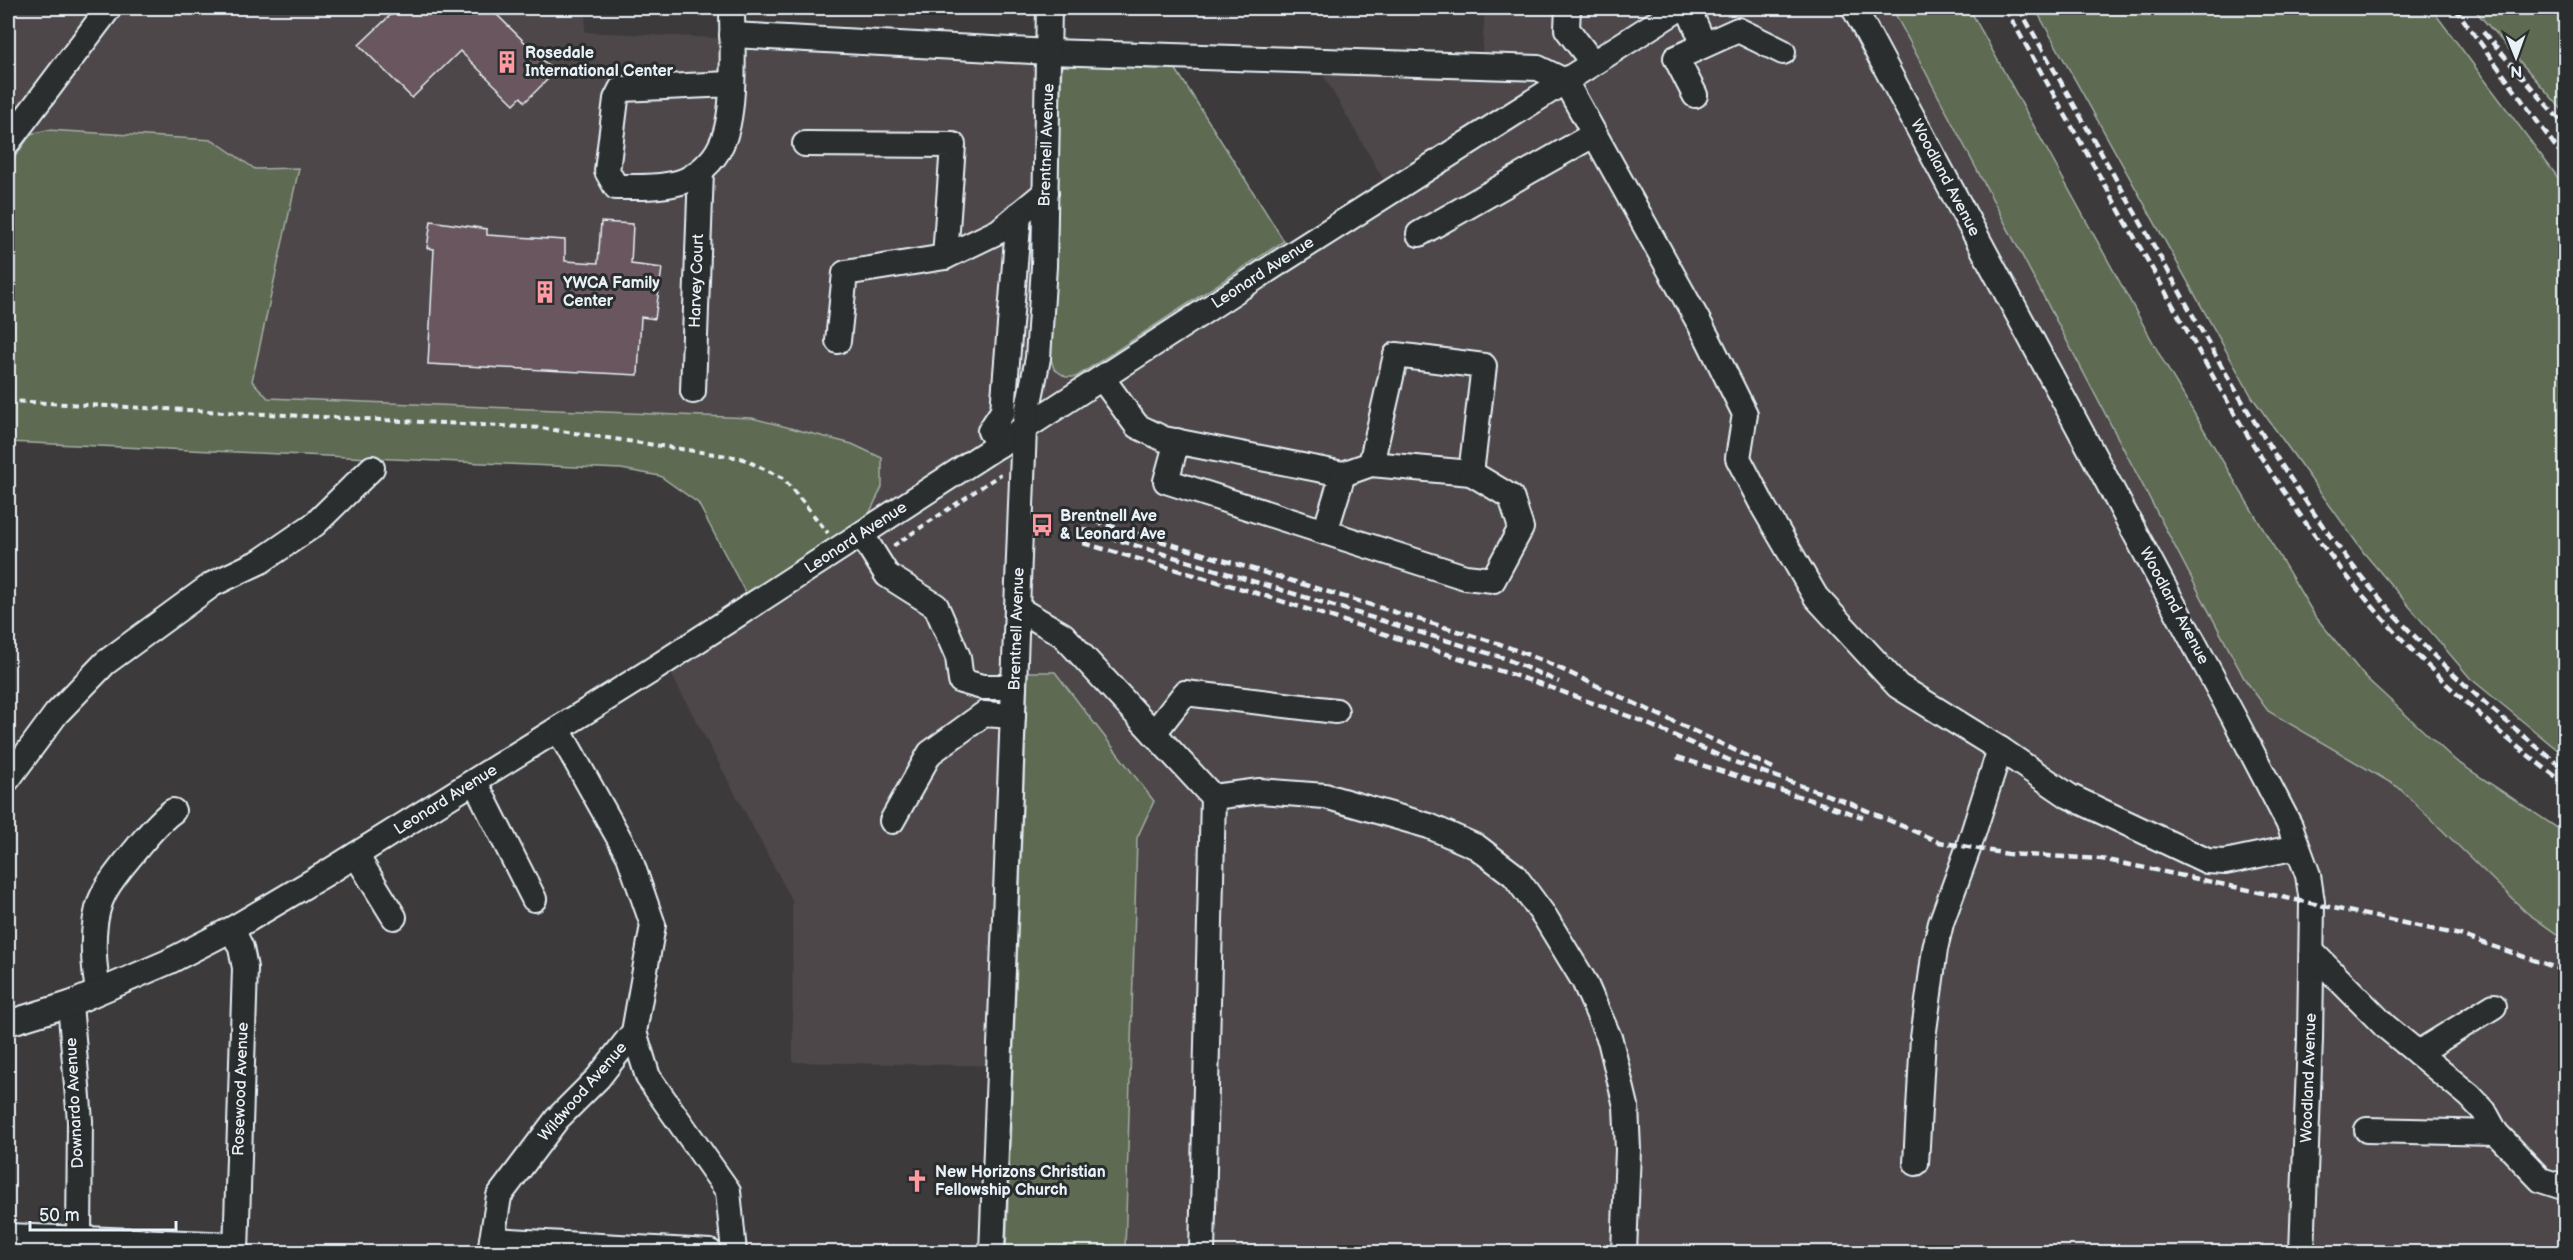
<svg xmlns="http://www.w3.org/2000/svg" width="2573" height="1260" font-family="'Balsamiq Sans',sans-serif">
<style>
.built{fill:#4d464a}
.green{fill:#5e6a52;stroke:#a3aea5;stroke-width:1.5}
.building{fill:#69575e;stroke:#e8f1f8;stroke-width:1.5}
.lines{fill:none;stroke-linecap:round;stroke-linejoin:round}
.minor-casing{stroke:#e8f1f8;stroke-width:28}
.path{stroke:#e8f1f8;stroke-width:4;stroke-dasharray:6 4.5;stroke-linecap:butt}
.minor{stroke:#2a2d2e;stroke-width:24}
.rail{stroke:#e8f1f8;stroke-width:4.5;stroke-dasharray:9 4.5;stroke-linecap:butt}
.labels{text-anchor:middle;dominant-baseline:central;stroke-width:6;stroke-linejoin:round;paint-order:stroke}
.poi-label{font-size:16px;font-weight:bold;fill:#e8f1f8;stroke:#2a2d2e;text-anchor:start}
.street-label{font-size:16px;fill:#e8f1f8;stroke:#2a2d2e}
</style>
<rect width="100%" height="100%" fill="#3d3a3c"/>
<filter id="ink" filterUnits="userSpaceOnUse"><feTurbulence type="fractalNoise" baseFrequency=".0167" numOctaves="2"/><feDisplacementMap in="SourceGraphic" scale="12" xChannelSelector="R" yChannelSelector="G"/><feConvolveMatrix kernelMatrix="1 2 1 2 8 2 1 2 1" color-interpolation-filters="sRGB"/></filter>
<g filter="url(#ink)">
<path class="built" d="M8,8h578l-1,24 478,21 -14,299 27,25 208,-136 9,13 97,-63 -75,-130 166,6 4,-59h407l352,670 25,33 129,76 128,125 39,28v312h-146l-103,-4 -1,4h-1190l12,-414 17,-37 -99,-128h-27l-15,393 -220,-4 -1,-162 -132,-247 208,-137 -116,-98 -484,-20 -16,-17 47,-213 -44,1 -42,-29 -182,-6 -23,33z"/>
<g class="green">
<path d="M1892,8h77l197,358 149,250 50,61 91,84 109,72v107l-39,-28 -128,-125 -130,-76 -24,-33z"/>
<path d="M2035,8h396l134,179v569l-95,-78 -106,-125 -112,-156z"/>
<path d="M2473,8h92v105z"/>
<path d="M1062,62l110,1 112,178 -208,136h-10l-12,-8 -5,-17z"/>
<path d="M47,130l166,10 42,29 44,-1 -47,213 16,17 484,20 100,26 30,14v29l-14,29 -121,80 -49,-93 -38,-27 -39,-7 -613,-27v-275l23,-33z"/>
<path d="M1028,672h27l99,129 -17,37 -12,414h-119z"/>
<path d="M2316,1248l103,4h-104z"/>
</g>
<g class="building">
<path d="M398,8h92l65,64 -30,30 -4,-5 -7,7 -54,-53 -48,47 -53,-53z"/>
<path d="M431,221l56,8v6l78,5v21l33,2 3,-41 32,2 -2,40 31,4 -7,51 -14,-2 -3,58 -210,-11 6,-115 -7,-1z"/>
</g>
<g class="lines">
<g class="minor-casing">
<g id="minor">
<path d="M1568,8l-1,21 26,34"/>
<path d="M1688,8l16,37"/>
<path d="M1854,8l379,708 57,110 18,49 4,27 -2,137 -8,213"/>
<path d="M732,35l318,17 488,16 27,13 143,258 37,75 -7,44 26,50 52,89 82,89 105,65 66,45 138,65 18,1 72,-15"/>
<path d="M730,84l-109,5 -5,10 -9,72 9,16c22,0 44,1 65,-5 16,-6 33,-21 40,-37 16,-31 11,-102 11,-137"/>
<path d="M1695,95l-19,-37 62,-28 45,22"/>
<path d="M8,142l101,-134"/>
<path d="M805,144l148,1 -8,112"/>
<path d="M1419,234l174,-99"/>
<path d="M838,341l7,-68 100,-16 54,-26 47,-39"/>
<path d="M1102,378l35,48 27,13 179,35 28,-10 100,9 13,-107 -88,-11 -25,109"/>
<path d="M693,391l8,-220"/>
<path d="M1177,441l-11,40 299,96 28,3 28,-52 -10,-31 -40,-24"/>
<path d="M999,445l-9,-14 13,-20 16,-197"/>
<path d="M1325,532l18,-58"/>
<path d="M862,535l25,40 49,31 22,51 3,24 21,6h32"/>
<path d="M1017,608l46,27 150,162 -11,455"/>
<path d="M1154,733l31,-40 151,18"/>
<path d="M8,779l48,-65 49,-51 108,-79 48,-23 54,-37 57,-56"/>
<path d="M475,782l59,117"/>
<path d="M1213,797l47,-6 65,5 104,30 48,21 37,28 31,42 39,64 26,59 16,66 2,44 -4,102"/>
<path d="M892,821l38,-68 54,-39 29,2"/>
<path d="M356,855l38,62"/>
<path d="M232,929l9,19 4,20 -9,284"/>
<path d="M2313,953l72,73 85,70 14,15 12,22 45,47 25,8"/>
<path d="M98,991c-5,-30 -9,-71 7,-100 9,-16 21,-29 33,-44 11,-13 21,-26 35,-36"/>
<path d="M70,1004l10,117 -1,117"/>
<path d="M8,1023l62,-19 98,-42 64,-33 98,-58 319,-199 631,-410 400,-254"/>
<path d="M634,1032l14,45 80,114 6,61"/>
<path d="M2418,1053l76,-47"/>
<path d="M2367,1130l129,3"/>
<path d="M1916,1163l7,-125 12,-89 6,-26 27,-74 32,-100"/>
<path d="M8,1236l228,9"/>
<path d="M492,1240l218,12"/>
<path d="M490,1252l9,-56 58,-77 41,-41 36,-46 19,-107 -24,-69 -71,-127"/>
<path d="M992,1252l32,-824 14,-70 6,-92 5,-258"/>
</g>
</g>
<g class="path">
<path d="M8,401l533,27 200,30 42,20 45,55"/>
<path d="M893,546l108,-72"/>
</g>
<use href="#minor" class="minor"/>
<g class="rail">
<path d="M2005,8c49,87 98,174 148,262 38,67 75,136 117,201 79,121 179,228 296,313"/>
<path d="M2019,8c52,92 105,185 157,277 55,99 110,196 180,285 61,76 134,140 210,200"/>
<path d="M2455,8l111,153"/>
<path d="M2483,32l83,95"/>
<path d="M1081,517l419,127 44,17 229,107"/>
<path d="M1082,529l422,129 55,24"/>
<path d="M1083,543l170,49 288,92 98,36 90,40 118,42 92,40 69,12 93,5 45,9 314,67 106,36"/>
<path d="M1677,757l186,60"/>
</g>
</g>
</g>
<defs>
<g id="building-bare" transform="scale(1.8)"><path d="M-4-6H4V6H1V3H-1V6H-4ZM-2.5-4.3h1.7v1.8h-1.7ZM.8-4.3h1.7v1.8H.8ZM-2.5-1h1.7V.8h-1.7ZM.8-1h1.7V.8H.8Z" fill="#ff9aa2" stroke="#2a2d2e" stroke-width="2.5" paint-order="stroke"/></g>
<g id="bus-bare" transform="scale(1.8)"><path d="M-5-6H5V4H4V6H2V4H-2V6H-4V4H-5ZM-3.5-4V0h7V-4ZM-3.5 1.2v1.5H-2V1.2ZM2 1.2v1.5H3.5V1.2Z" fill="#ff9aa2" stroke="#2a2d2e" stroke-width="2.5" paint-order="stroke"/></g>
<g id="church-bare" transform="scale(1.8)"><path d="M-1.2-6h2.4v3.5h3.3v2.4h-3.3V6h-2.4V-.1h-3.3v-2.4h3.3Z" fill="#ff9aa2" stroke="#2a2d2e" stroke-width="2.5" paint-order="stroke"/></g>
</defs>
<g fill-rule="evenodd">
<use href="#building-bare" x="507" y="62"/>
<use href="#building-bare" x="545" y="292"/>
<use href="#bus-bare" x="1042" y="525"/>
<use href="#church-bare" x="917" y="1181"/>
</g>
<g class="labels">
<g class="poi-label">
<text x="525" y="53">Rosedale<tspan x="525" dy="18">International Center</tspan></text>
<text x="563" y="283">YWCA Family<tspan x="563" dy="18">Center</tspan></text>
<text x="1060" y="516">Brentnell Ave<tspan x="1060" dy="18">&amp; Leonard Ave</tspan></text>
<text x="935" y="1172">New Horizons Christian<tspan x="935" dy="18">Fellowship Church</tspan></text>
</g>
<g class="street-label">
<text transform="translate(1047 145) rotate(-88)">Brentnell Avenue</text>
<text transform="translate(1945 178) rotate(62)">Woodland Avenue</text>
<text transform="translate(1263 273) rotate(-33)">Leonard Avenue</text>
<text transform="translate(697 281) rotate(-88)">Harvey Court</text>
<text transform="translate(856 538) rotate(-33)">Leonard Avenue</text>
<text transform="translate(2174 606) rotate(62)">Woodland Avenue</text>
<text transform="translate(1017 629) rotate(-88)">Brentnell Avenue</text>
<text transform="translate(446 800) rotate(-32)">Leonard Avenue</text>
<text transform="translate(2309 1078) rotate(-88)">Woodland Avenue</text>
<text transform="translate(241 1089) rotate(-88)">Rosewood Avenue</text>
<text transform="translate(583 1092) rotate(-49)">Wildwood Avenue</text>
<text transform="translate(75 1103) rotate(-93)">Downardo Avenue</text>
</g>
</g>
<rect width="2573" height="1260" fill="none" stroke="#2a2d2e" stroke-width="30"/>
<rect x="15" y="15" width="2543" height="1230" fill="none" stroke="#e8f1f8" stroke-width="2" filter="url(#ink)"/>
<g transform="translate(2516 57) rotate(179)" stroke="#2a2d2e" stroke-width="4.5" paint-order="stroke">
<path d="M0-4.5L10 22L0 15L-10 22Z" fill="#e8f1f8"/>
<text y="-9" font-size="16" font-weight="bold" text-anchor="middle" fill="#e8f1f8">N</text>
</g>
<path d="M30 1221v9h146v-9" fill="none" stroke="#e8f1f8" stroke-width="3"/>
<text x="39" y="1221" font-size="18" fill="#e8f1f8" stroke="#2a2d2e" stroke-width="4.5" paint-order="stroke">50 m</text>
</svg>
